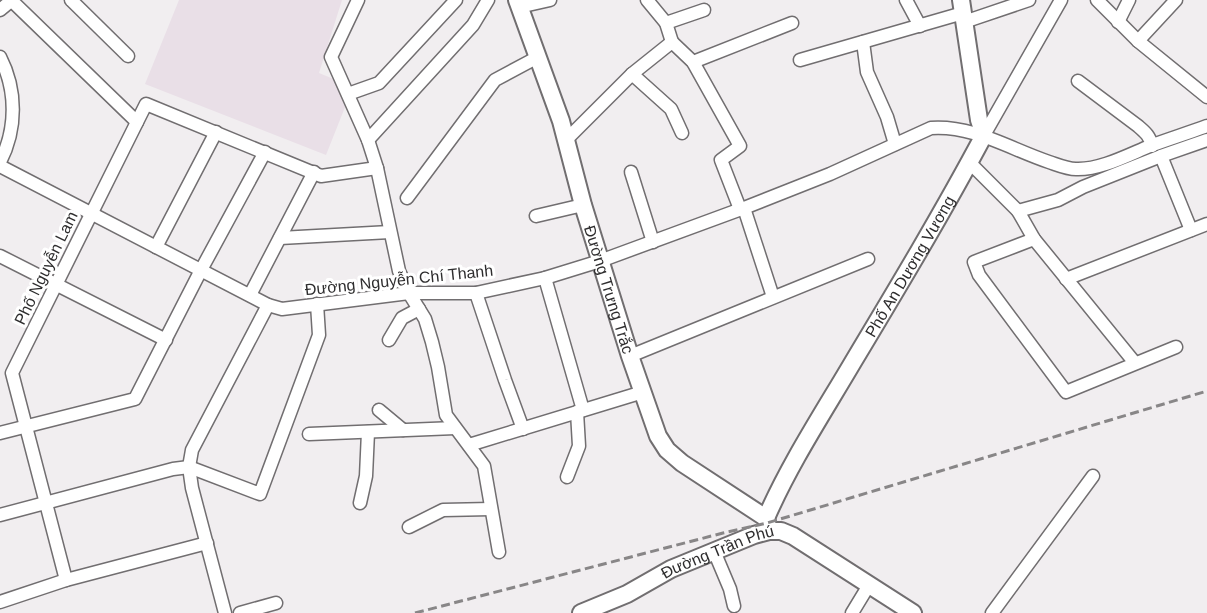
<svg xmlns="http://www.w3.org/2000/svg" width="1207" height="613" font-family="Helvetica,sans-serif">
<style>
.built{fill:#e9dfe7}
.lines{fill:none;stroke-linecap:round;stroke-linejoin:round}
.street-casing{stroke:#716e70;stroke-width:15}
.secondary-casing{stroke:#716e70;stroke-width:20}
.street{stroke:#fff;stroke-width:12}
.secondary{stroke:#fff;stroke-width:16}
.rail{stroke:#888687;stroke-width:3;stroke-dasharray:9 4.5;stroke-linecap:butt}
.labels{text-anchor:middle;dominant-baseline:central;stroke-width:6;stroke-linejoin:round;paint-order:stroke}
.street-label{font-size:16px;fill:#2e2d2e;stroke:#fff}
</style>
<rect width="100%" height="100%" fill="#f1eef0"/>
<path class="built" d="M179,0h163l-23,73 34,14 -27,68 -181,-71z"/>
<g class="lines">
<g class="street-casing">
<g id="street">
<path d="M11,0l126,122"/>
<path d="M71,0l57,56"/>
<path d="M358,0l-27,57 37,83 9,28 22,103 10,22 16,26 7,23 6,25 8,48 38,51 15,86"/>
<path d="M647,0l19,23 6,19"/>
<path d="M906,0l14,26"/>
<path d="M1097,0l41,41 69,56"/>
<path d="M519,7l31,-7"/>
<path d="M0,10l12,-10"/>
<path d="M964,22l65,-22"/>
<path d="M1118,22l11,-22"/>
<path d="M666,23l38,-13"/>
<path d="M1138,41l38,-41"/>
<path d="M863,42l4,30 20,45 8,27"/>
<path d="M0,57c17,33 17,72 0,105"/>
<path d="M800,60l163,-47"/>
<path d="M693,62l99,-39"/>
<path d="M632,74l39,35 11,24"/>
<path d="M1078,81l60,45c7,6 12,10 14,20"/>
<path d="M348,94l31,-11 77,-83"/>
<path d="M984,135l77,-135"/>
<path d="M368,140l105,-115 15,-25"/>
<path d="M566,140l66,-66 40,-32 21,20 47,84 -19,14 19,49"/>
<path d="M1161,156l30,74"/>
<path d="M970,163l48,48 40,-11 25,-13 78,-31 46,-16"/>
<path d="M0,166l268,139 14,4 127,-16h67l69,-15 55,-17 144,-53 86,-34 101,-46c42,-3 79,21 118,34 9,3 18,7 27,7 24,1 52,-14 74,-23 19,-7 38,-13 57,-20"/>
<path d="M631,172l22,70"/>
<path d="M407,198l88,-118 43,-23"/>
<path d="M744,208l29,89"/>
<path d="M1018,211l16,28 101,124"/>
<path d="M536,216l47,-11"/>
<path d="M280,238l110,-6"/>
<path d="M1034,239l-60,23 5,13 87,117 110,-45"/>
<path d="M156,247l60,-115"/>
<path d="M0,256l166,84"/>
<path d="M545,278l38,132"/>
<path d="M1066,279l141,-55"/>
<path d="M476,293l29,87 18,49"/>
<path d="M250,295l64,-123"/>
<path d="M389,340l13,-22 17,-9"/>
<path d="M630,356l238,-97"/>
<path d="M379,410l24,20"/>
<path d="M0,433l135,-34 66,-129 64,-118"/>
<path d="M309,434l146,-6"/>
<path d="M469,445l174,-53"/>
<path d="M567,477l12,-31 -2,-34"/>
<path d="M360,503l6,-27 2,-44"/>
<path d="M0,515l173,-46 16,-2 71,27 59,-159 -2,-31"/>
<path d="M409,527l34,-17 48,-1"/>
<path d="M714,551l16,38 4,17"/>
<path d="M66,580l-54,-207 134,-269 175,72 56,-8"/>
<path d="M0,602l66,-22 141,-37"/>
<path d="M225,613l-33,-125 -3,-21 3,-17 76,-145"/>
<path d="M240,613l36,-10"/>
<path d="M852,613l17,-28"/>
<path d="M992,613l101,-137"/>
</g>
</g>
<g class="secondary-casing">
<g id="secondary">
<path id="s1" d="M517,0l44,121 22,84 47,151 28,80 9,14 15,13 84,55 3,13"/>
<path id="s2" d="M766,518c24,-55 57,-105 87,-156 45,-75 90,-150 131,-227l-5,-15 -18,-120"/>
<path id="s3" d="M581,613l46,-19 44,-25 83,-34 15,-4h12l12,5 120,77"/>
</g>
</g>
<use href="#street" class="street"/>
<use href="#secondary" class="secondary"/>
<path class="rail" d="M415,613l308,-80 44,-10 440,-132"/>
</g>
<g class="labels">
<g class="street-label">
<text stroke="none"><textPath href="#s2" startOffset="290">Phố An Dương Vương</textPath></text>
<text transform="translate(46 268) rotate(-64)">Phố Nguyễn Lam</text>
<text transform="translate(399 280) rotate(-6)">Đường Nguyễn Chí Thanh</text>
<text stroke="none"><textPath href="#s1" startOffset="304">Đường Trưng Trắc</textPath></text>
<text stroke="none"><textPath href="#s3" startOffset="150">Đường Trần Phú</textPath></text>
</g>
</g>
</svg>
